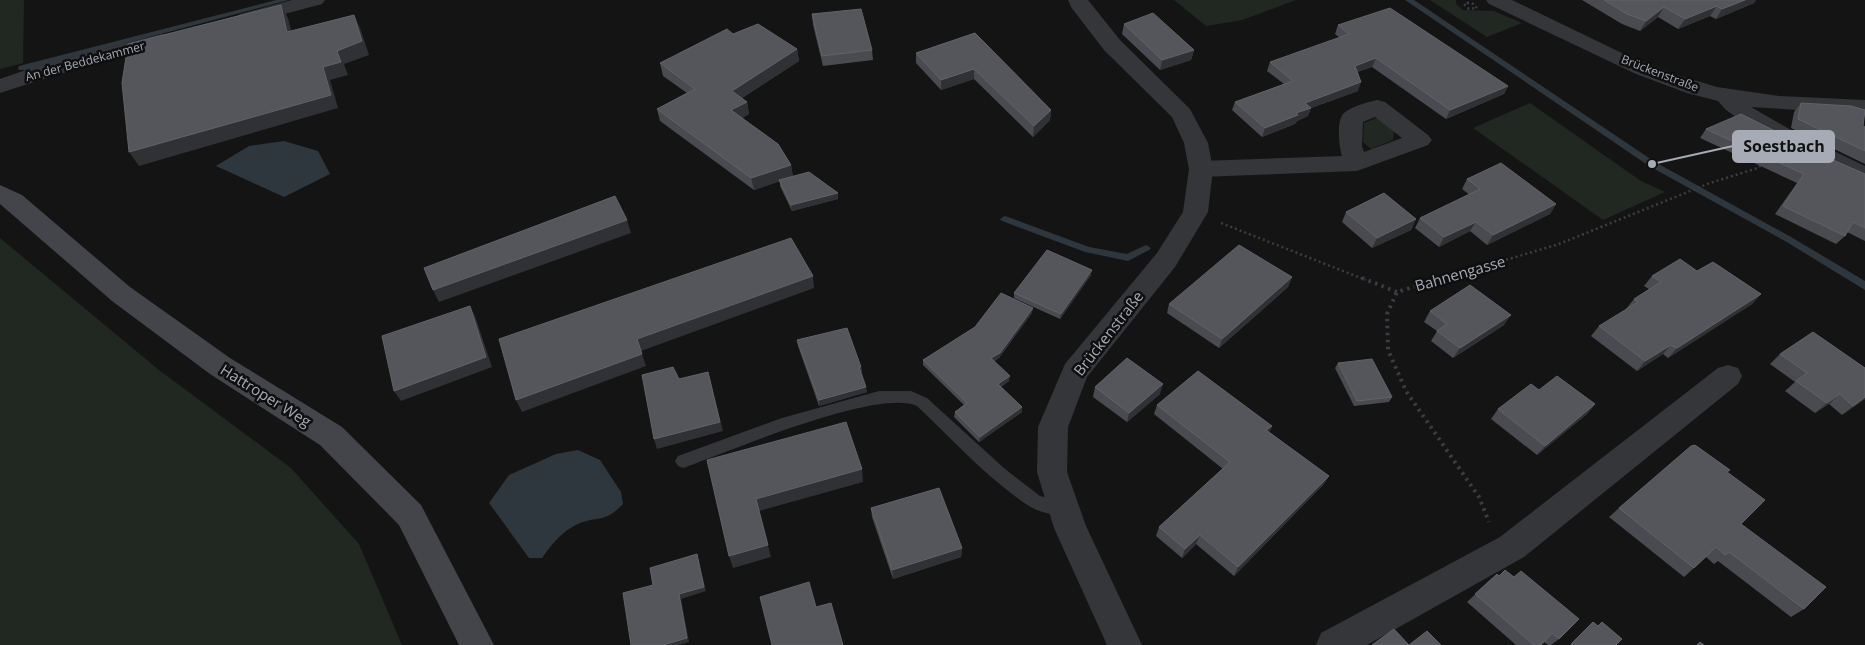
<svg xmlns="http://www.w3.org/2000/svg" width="1865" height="645" font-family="'Open Sans',sans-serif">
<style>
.green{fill:#202821}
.water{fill:#2e373d}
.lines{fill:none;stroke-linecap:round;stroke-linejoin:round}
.stream{fill:#2e373d;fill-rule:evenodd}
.path-far1{stroke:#3b3d41;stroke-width:2.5;stroke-dasharray:2 3;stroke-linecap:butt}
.path{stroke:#3b3d41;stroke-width:4;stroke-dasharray:2.5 4.5;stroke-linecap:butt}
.service{fill:#35363a;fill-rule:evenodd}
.minor{fill:#35363a;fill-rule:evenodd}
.tertiary{fill:#35363a;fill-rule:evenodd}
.secondary{fill:#43454a;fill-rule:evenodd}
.wall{fill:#4a4b50}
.shaded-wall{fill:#303134}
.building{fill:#54565b;stroke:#616369}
.labels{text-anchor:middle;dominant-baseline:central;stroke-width:5;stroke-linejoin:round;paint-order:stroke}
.far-street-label{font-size:12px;fill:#a6abb5;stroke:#0f0f10}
.street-label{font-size:15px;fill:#a6abb5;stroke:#0f0f10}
.leader{fill:none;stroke:#a6abb5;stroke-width:2}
.callout-dot{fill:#a6abb5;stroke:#0f0f10;stroke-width:2}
.callout{fill:#a6abb5;stroke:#a6abb5;stroke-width:2}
.callout-label{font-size:16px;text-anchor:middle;font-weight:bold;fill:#111}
</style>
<rect width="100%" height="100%" fill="#141415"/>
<g class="green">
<path d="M0,0h24l-1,63 -23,6z"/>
<path d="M1174,0h122l-54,20 -36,6z"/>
<path d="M1430,0h26v4l7,6 31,1 28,12 -35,14z"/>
<path d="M1530,103l111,78 24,11 -62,28 -130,-92z"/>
<path d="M1377,118l17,12 -1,10 -22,9 -8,-7 1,-19z"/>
<path d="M0,238l159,132 132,98 68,76 43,101h-402z"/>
</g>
<g class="water">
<path d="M284,141l34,10 12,23 -46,23 -68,-31 33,-20z"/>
<path d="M578,450l22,10 21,32 2,12c-19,20 -24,11 -45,20 -16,7 -26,20 -36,34h-13l-40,-55 20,-28 47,-21z"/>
</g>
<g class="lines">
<g class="stream">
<path d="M276,0h13l-264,70h-6l-1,-2 1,-2z"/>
<path d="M1405,0h9l241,162 136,75 74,44v9l-80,-49 -136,-75z"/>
<path d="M1005,216l84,31 38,7 19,-9 5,3 -2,2 -21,11 -43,-9 -83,-31 -2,-2z"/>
</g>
<g class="path-far1">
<path d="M1467,3h5l5,5 -8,1 -5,-5z"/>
<path d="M1221,223l145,57"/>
<path d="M1439,280l120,-36 151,-61 48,-15 4,-4"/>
</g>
<g class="path">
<path d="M1362,278l35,14"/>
<path d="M1443,278l-46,14 -10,22 1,36 18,41 73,106 10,25"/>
</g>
<path class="service" d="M879,391h32l16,7 78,71 35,27 30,8 2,5 -2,5c-10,4 -32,-2 -41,-8 -41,-27 -76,-66 -112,-100 -40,-18 -189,46 -234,62l-5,-2 -3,-5 3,-5 104,-38z"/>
<g class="minor">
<path d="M292,0h33l-3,4 -75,20 -7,-2 -3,-4 3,-4z"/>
<path d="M1486,0h26l114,55 51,20 40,12 62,9 86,4v14l-114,-7 47,27 67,32v18l-39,-17 -67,-34 -33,-23 -8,-9 -31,-8 -51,-19 -147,-70z"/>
<path d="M162,34l7,2 4,4 -4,4 -113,31 -56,18v-14l40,-14z"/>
<path d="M1377,100l8,2 43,33 4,5 -4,5 -71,26 -156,6 -8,-2 -4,-6 4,-6 8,-2 141,-5c-3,-9 -6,-36 2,-43 7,-6 23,-11 33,-13zM1375,117l27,21 -38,14 -2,-6 1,-24z"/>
<path d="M1728,365l10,3 4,8 -4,8 -214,173 -157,88h-51l5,-12 179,-96 218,-169z"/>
</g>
<path class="tertiary" d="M1068,0h20l32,40 70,69 18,34 5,26 -5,43 -33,55 -88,110 -19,50 -1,45 19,54 56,119h-35l-53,-117 -17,-56 1,-45 27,-63 92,-111 26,-41 6,-43 -5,-26 -12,-26 -68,-67 -33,-43z"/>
<path class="secondary" d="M0,185l22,10 108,92 100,71 112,69 79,78 73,140h-35l-60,-120 -79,-80 -110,-71 -98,-73 -112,-97z"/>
</g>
<g class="wall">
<path d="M1582,0h174l-2,3 -38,16 -6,-3 -32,13 -20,-12 -18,14 -18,-7z"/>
<path d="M812,14l60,36 1,10 -50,6 -10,-41z"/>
<path d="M1124,24l70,26 -3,10 -31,10 -38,-36z"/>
<path d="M1338,25l170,61 -4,8 -58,25 -74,-52 -15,5 1,19 -47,17 -3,8 -11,5 -2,3 -33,13 -30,-27 3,-8 49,-18 -17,-13 3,-9 70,-24 -5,-4z"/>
<path d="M975,33l76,77 -1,10 -17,17 -59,-58 -33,11 -25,-27v-10z"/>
<path d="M733,34l64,15 2,12 -57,37 5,4 2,12 -7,4 49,47 2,12 45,22 -46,12 -12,-25v-5l-26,9 -94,-69 -3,-12 30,-16 -24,-17 -3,-13z"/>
<path d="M1801,103l64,24v37l-74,-36 3,-16z"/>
<path d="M1706,129l127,31 32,14v67l-18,-9 -2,4 -9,8 -61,-30 22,-31 -97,-45z"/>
<path d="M1467,179l89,25 -6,10 -63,31 -17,-14 -31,16 -24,-19 5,-10 50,-23 -8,-6z"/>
<path d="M1346,212l70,7 -5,11 -39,18 -30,-26z"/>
<path d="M1697,271l64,23 -9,10 -84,54 -5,-4 -26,17 -46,-35 8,-10 28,-17h-1l8,-10 15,-10 -5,-3 8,-10z"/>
<path d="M1091,275l-31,44 -46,-21v-5z"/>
<path d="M1292,277l-4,10 -69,61 -52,-35 2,-9z"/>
<path d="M1430,311l74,14 -51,33 -22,-17 6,-10 -13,-9z"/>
<path d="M1032,313l-33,45 -5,3 15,20 -8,6 21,25 -43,30 -25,-25 1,-5 9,-7 -41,-40v-5z"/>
<path d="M797,340l64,27 1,5h-2l7,20 -48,14 -21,-60z"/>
<path d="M1780,354l85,45 -23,16 -13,-11 -14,9 -30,-22 10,-9 -25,-18z"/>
<path d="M1338,363l54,34 -3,5 -35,4 -19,-38z"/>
<path d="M1095,387l65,7 -33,28 -34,-25z"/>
<path d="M1539,390l56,14 -8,10 -50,41 -46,-36 7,-10z"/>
<path d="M1157,405l115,21 -3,6 60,44 -6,9 -89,91 -38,-32 -14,14 -26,-22 3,-9 64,-58 -69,-55z"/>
<path d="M1727,473l14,51 63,85 -13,8 -73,-56 -4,3 -8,-7 -12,11 -10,9 -75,-60 10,-9z"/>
<path d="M871,508l91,40 -1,9 -68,22 -21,-62z"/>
<path d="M1497,574l62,65 -8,6h-3l-4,-3 -3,3h-25l-49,-43z"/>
</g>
<g class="shaded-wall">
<path d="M1745,0h11l-2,3 -38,16 6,-10z"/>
<path d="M281,5l7,13 7,28 -8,-14z"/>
<path d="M1717,6l-7,10 -32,13 7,-10z"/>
<path d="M1664,7l-6,10 -18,14 6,-10z"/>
<path d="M354,15l6,13 9,27 -25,9 4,11 -18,5 8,28 -199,58 -10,-14 194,-85 14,-16z"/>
<path d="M797,49l2,12 -65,42 -2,-12z"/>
<path d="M1194,50l-3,10 -31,10 2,-10z"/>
<path d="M1376,58l-4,9 -20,7 3,-8z"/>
<path d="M974,69v10l-33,11v-10z"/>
<path d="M1361,82l-3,9 -47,17 -3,8 -11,5 -2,3 -33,13 3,-9 31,-15 9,-10z"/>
<path d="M1508,86l-4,8 -58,25 4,-9z"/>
<path d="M747,102l2,12 -15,9 -3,-13z"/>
<path d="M1051,110l-1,10 -17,17 1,-11z"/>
<path d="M791,165l2,12 -39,13 -3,-12z"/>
<path d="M838,193v6l-46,12 -1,-6z"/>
<path d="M1556,204l-6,10 -63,31 6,-10z"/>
<path d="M1416,219l-5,11 -39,18 5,-10z"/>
<path d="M627,220l4,13 -192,69 -6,-12z"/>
<path d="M1476,222l-6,9 -31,16 5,-10z"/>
<path d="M1092,270l-1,5 -31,44 1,-5z"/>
<path d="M813,276l1,12 -173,63 5,15 -124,46 -6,-12 121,-61z"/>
<path d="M1292,277l-4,10 -69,61 3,-9z"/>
<path d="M1761,294l-9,10 -84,54 9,-10z"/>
<path d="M470,306l5,10 17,51 -91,34 -7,-10z"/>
<path d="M1033,308l-1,5 -33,45 -8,6v-6z"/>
<path d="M1511,315l-7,10 -51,33 7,-10z"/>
<path d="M1671,345l-8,9 -26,17 8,-10z"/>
<path d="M859,367h2l1,5h-3z"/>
<path d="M708,372l15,59 -66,18 -3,-10z"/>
<path d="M1010,376l-1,5 -11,8v-5z"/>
<path d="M1163,384l-3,10 -33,28 2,-9z"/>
<path d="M866,387l1,5 -48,14v-6z"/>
<path d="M1840,394l-11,10 -14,9 12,-10z"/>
<path d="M1865,397v2l-23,16 11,-9z"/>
<path d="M1595,404l-8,10 -50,41 8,-9z"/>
<path d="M1022,407v5l-43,30 1,-5z"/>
<path d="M1272,426l-4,9 -2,-5z"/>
<path d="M862,469l1,13 -104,29 12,46 -38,11 -4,-12 27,-57z"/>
<path d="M1329,476l-6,9 -89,91 4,-9z"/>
<path d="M1200,535l-4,9 -14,14 3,-9z"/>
<path d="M962,548l-1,9 -68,22 -1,-9z"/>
<path d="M697,554l9,37 -25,8 8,43 -10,3h-16l16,-51z"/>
</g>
<g class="building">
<path d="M1604,0h141l-23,9 -5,-3 -32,13 -21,-12 -18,14 -19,-7z"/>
<path d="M281,5l6,27 67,-17 8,26 -25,10 4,11 -18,5 8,28 -202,57 -7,-69 6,-39z"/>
<path d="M1390,8l118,78 -58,24 -74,-52 -21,8 6,16 -56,21 6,5 -15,5 2,2 -33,13 -30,-26 58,-21 -23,-19 79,-28 -11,-9z"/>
<path d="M861,9l11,41 -50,6 -10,-42z"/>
<path d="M1153,13l41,37 -32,10 -38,-36z"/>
<path d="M758,24l39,25 -65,42 15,11 -16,8 47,34 13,21 -40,13 -94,-69 38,-20 -35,-26 67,-34 6,5z"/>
<path d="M975,33l76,77 -17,16 -60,-57 -33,11 -25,-27z"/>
<path d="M1801,103l50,3 14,4 -2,16 2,1v24l-67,-32z"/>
<path d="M1741,114l92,46 32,14v54l-12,-6 -8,14 -62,-30 21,-32 -98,-45z"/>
<path d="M1501,163l55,41 -63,31 -17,-13 -32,15 -24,-19 60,-29 -13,-10z"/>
<path d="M809,172l29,21 -47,12 -12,-25z"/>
<path d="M1384,193l32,26 -39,19 -31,-26z"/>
<path d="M615,196l12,24 -194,70 -9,-22z"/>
<path d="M791,238l22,38 -176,63 5,15 -126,46 -17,-61z"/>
<path d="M1239,245l53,32 -70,62 -53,-35z"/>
<path d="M1047,250l45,20 -31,44 -47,-21z"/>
<path d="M1680,259l17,12 16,-9 48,32 -84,54 -6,-3 -26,16 -46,-35 39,-24 -4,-3 27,-17 -9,-6z"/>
<path d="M1470,285l41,30 -51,33 -23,-17 10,-7 -17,-13z"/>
<path d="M1001,293l32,15 -33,45 -9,5 19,18 -12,8 24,23 -42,30 -25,-25 12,-9 -44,-43 52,-33z"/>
<path d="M470,306l16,51 -92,34 -12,-55z"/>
<path d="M847,328l14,39h-2l7,20 -47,13 -22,-60z"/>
<path d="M1813,332l52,36v29l-12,9 -13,-12 -13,9 -31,-22 11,-8 -27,-19z"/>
<path d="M1127,358l36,26 -34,29 -34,-26z"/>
<path d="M1372,359l20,38 -35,4 -19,-38z"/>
<path d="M673,367l6,12 29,-7 12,50 -66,17 -12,-64z"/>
<path d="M1198,371l74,55 -6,4 63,46 -91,91 -38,-32 -15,14 -26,-22 71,-65 -73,-57z"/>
<path d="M1557,376l38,28 -50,42 -47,-37 33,-25 8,6z"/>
<path d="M846,422l16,47 -106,30 12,46 -39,11 -22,-96z"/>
<path d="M1695,445l35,25 -3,2 38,28 -24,24 85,63 -22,22 -75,-57 -4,3 -9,-8 -22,21 -75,-60 72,-62z"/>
<path d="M939,488l23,60 -70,22 -21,-62z"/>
<path d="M697,554l7,33 -25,7 8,44 -24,7h-32l-8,-52 30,-8 -3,-17z"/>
<path d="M1505,570l9,7 7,-6 58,48 -20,20 -7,-6 -11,12h-7l-59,-51 22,-20 2,2z"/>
<path d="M809,582l7,25 15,-4 12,42h-71l-12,-48z"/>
<path d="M1593,622l5,4 4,-4 20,17 -6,6h-44l-1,-1z"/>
<path d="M1394,629l15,16 18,-14 14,14h-69z"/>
<path d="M1700,642l4,3h-7z"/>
</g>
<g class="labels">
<g class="far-street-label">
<text transform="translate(85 61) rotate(-15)">An der Beddekammer</text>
<text transform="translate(1660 73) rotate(21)">Brückenstraße</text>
</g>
<g class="street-label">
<text transform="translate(1460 273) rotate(-16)">Bahnengasse</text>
<text transform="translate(1108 333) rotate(-52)">Brückenstraße</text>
<text transform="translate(266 395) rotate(32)">Hattroper Weg</text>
</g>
</g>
<path class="leader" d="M1652 164L1733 146"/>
<circle class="callout-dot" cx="1652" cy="164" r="5"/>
<rect class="callout" x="1733" y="131" width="101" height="31" rx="5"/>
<g class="callout-label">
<text x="1784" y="152">Soestbach</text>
</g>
</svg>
